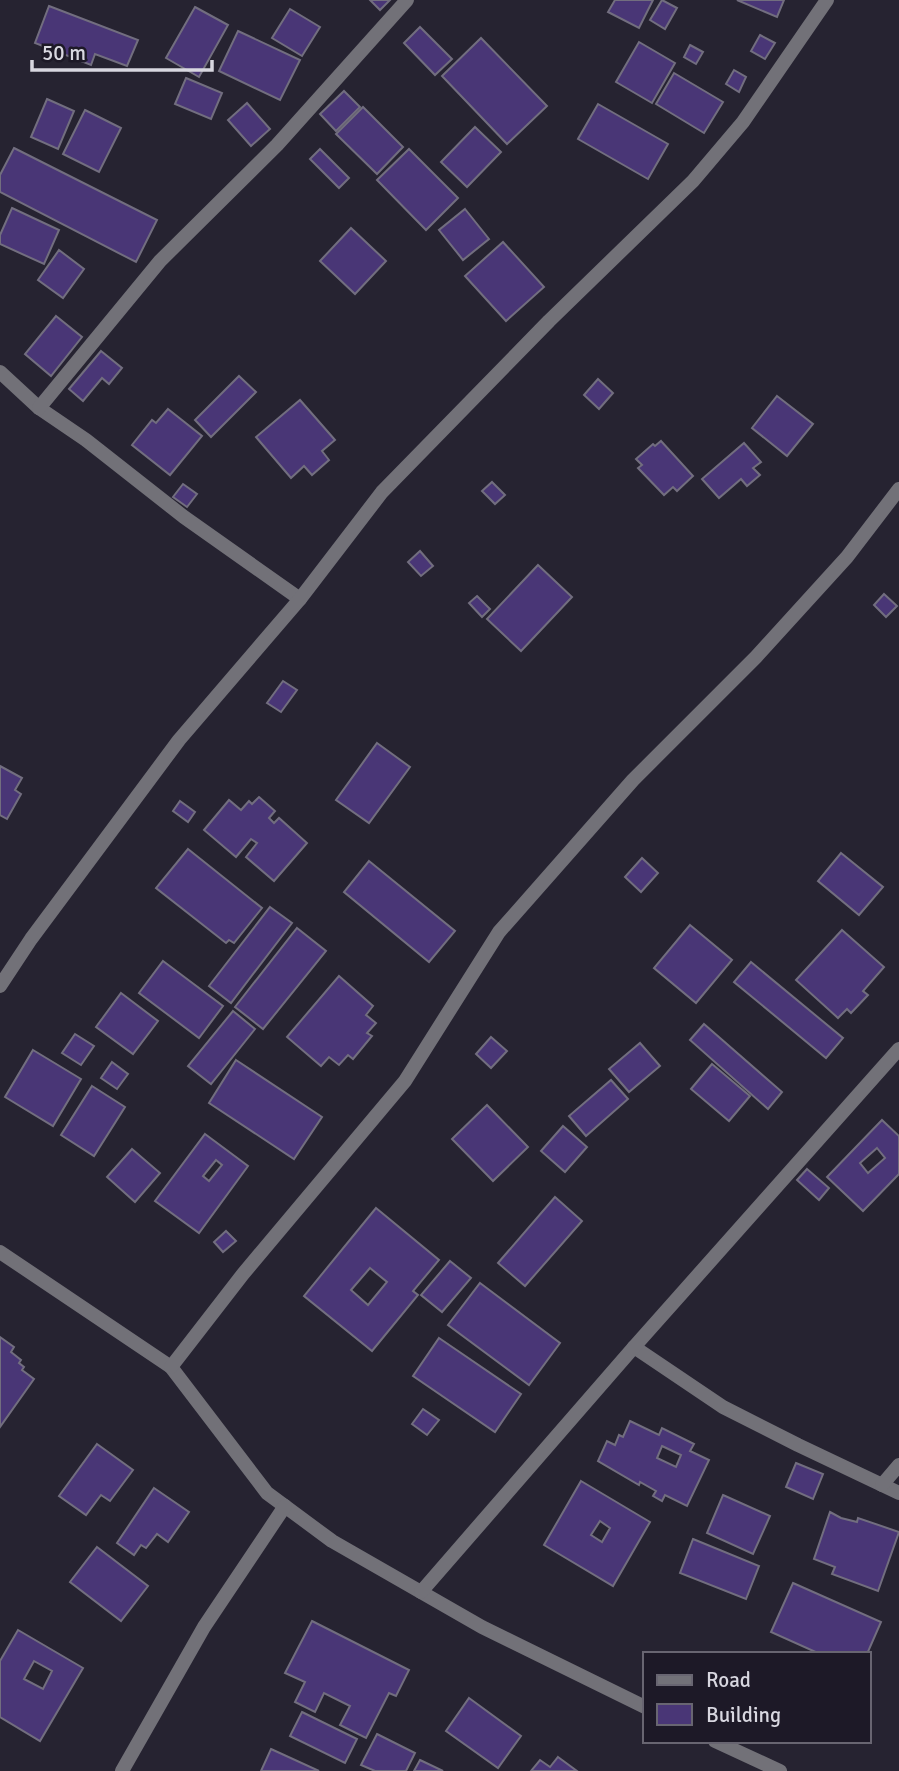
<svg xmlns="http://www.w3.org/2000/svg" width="899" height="1771" font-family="Signika,sans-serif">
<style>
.building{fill:#493676;stroke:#726e7f;stroke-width:2;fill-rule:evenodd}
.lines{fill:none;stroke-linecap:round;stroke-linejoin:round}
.street{stroke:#727178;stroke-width:14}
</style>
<rect width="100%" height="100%" fill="#262331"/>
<g class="building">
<path d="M370,0h20l-10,10z"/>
<path d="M615,0h38l-14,28 -31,-16z"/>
<path d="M662,0l15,8 -12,21 -15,-9z"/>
<path d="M737,0h47l-7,17z"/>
<path d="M49,6l89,34 -11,26 -32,-12 -4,11 -56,-22z"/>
<path d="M195,7l33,18 -29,52 -33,-19z"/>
<path d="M290,9l30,18 -18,29 -30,-18z"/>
<path d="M420,27l32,32 -17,16 -31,-32z"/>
<path d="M238,31l62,29 -20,40 -61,-29z"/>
<path d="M760,35l15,8 -10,16 -14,-8z"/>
<path d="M481,38l66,68 -40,38 -65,-68z"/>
<path d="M639,42l36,21 -23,40 -36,-21z"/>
<path d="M690,45l13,7 -7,12 -12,-7z"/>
<path d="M734,70l12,7 -7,15 -13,-8z"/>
<path d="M674,73l49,29 -19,31 -48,-29z"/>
<path d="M186,78l36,15 -11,26 -36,-15z"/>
<path d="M344,91l16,16 -24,24 -16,-17z"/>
<path d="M47,99l27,12 -16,38 -27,-12z"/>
<path d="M247,103l23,26 -19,17 -23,-26z"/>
<path d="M598,104l70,40 -20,35 -70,-40z"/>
<path d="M363,107l40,40 -26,27 -41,-40z"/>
<path d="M85,110l36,18 -22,44 -36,-18z"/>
<path d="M475,127l26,25 -34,35 -26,-25z"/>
<path d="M14,148l143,72 -21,42 -136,-70v-17z"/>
<path d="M320,149l29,29 -10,10 -29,-29z"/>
<path d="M409,149l49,49 -32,32 -49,-50z"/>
<path d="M12,208l47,22 -15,34 -44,-20v-9z"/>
<path d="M465,209l24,30 -26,21 -24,-30z"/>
<path d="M351,228l35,33 -31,33 -35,-33z"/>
<path d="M503,242l41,45 -38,34 -41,-45z"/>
<path d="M59,250l25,19 -21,29 -25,-18z"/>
<path d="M56,316l26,21 -31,39 -26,-22z"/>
<path d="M101,351l21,17 -13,16 -7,-6 -19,23 -14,-12z"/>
<path d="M239,376l17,16 -45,45 -16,-17z"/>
<path d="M598,379l15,14 -14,16 -15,-14z"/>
<path d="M777,396l36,28 -26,32 -35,-28z"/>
<path d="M300,400l35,40 -13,11 7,9 -17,15 -8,-9 -13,12 -35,-41z"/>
<path d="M168,409l34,27 -32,39 -38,-30 20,-25 4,3z"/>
<path d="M661,441l32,35 -16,15 -4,-4 -9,8 -26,-27 4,-3 -6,-6 17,-15 2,2z"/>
<path d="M744,443l17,19 -8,6 7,7 -13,11 -6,-7 -22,19 -17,-19z"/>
<path d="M492,482l13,13 -10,9 -13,-13z"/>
<path d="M183,484l14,10 -10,13 -14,-10z"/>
<path d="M420,551l13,15 -12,10 -13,-14z"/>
<path d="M538,565l34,32 -51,54 -34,-32z"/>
<path d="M884,594l13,12 -11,11 -12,-12z"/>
<path d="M477,596l13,13 -8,8 -13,-14z"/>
<path d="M283,681l14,9 -16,22 -14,-9z"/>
<path d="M377,743l33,24 -41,56 -33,-23z"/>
<path d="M0,766l22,12 -7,12 6,4 -14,25 -7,-4z"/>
<path d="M259,797l16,14 -6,7 5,5 5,-5 28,25 -33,38 -28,-24 11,-14 -6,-4 -15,18 -32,-27 25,-30 12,10 8,-9 3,3z"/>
<path d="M180,801l15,11 -7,10 -15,-11z"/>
<path d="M188,849l74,59 -28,35 -5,-3 -3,3 -70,-55z"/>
<path d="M841,853l42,34 -24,28 -41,-34z"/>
<path d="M642,858l16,15 -17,19 -16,-15z"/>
<path d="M369,861l86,70 -26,31 -85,-70z"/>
<path d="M270,907l22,16 -61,80 -22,-17z"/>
<path d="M690,925l42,35 -36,43 -42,-35z"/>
<path d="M297,928l29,23 -63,78 -28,-22z"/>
<path d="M842,930l42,37 -21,24 5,4 -17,18 -4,-4 -9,9 -42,-38z"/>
<path d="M163,961l60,45 -24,32 -60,-45z"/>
<path d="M751,962l92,76 -17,20 -92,-76z"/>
<path d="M339,976l34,30 -7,9 10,8 -9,10 5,3 -19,23 -5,-4 -9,10 -10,-8 -8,9 -34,-29z"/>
<path d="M121,993l37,28 -25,33 -37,-27z"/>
<path d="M233,1011l22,18 -44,55 -23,-18z"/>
<path d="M704,1024l78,68 -14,17 -78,-69z"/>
<path d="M75,1034l19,12 -13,19 -19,-12z"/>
<path d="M491,1037l16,14 -16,17 -15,-14z"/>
<path d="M640,1043l20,23 -31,26 -20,-23z"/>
<path d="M33,1050l48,29 -28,47 -48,-29z"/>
<path d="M236,1060l86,57 -28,42 -85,-56z"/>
<path d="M112,1062l16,12 -11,15 -16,-11z"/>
<path d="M712,1064l38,32 -21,25 -38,-32z"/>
<path d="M611,1080l17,19 -42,37 -17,-20z"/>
<path d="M92,1086l33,21 -31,49 -33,-21z"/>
<path d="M487,1105l41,42 -35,34 -41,-42z"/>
<path d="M882,1120l17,16v38l-36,37 -36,-34zM877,1148l8,10 -17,15 -8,-10z"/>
<path d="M563,1126l24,21 -22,25 -24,-21z"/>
<path d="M205,1134l43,32 -49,67 -44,-32zM216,1160l6,5 -13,16 -6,-5z"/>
<path d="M132,1149l28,24 -25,29 -28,-25z"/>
<path d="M807,1169l22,19 -10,12 -22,-20z"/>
<path d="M555,1197l27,24 -57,65 -27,-23z"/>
<path d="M376,1208l63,52 -26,31 5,4 -46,56 -68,-55zM370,1268l17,14 -19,23 -17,-15z"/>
<path d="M226,1231l10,10 -13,11 -9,-10z"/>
<path d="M450,1261l21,17 -29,34 -21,-17z"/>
<path d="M480,1283l80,60 -31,42 -81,-60z"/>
<path d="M0,1337l14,10 -3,5 10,8 -2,3 5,4 -2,3 12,9 -34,48z"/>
<path d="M439,1338l82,56 -26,38 -82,-56z"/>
<path d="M423,1409l16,11 -12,15 -15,-11z"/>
<path d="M630,1421l29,14 3,-7 32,16 -4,7 19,9 -22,46 -22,-11 -3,6 -9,-5 3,-5 -16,-9 -1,3 -41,-24 9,-20 8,4 4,-10 4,2zM662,1446l19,9 -5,12 -19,-9z"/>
<path d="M97,1444l36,26 -23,31 -9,-6 -15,20 -27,-19z"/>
<path d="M796,1463l27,11 -10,25 -27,-12z"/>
<path d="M581,1481l69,41 -37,64 -69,-41zM600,1521l10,7 -8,14 -11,-7z"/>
<path d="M154,1488l35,24 -21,30 -11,-8 -11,14 -5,-3 -7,10 -17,-12z"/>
<path d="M723,1495l47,21 -17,38 -46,-21z"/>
<path d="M830,1512l11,6 16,4 1,-4 41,14 -21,59 -46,-17 3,-7 -21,-8z"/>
<path d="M693,1539l66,27 -13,33 -66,-26z"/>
<path d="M97,1547l51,39 -27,35 -51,-39z"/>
<path d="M793,1583l88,39 -14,32h-47l-49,-22z"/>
<path d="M312,1621l97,49 -13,26 -7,-3 -23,45 -26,-13 10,-19 -26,-13 -9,19 -20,-10 10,-20 -20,-9z"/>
<path d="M18,1630l65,38 -43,73 -40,-24v-56zM34,1661l18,10 -9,18 -19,-10z"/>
<path d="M469,1698l52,38 -23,32 -52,-37z"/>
<path d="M302,1712l55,27 -12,24 -55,-27z"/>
<path d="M377,1734l38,19 -9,18h-31l-14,-6z"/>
<path d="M271,1749l48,22h-58z"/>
<path d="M558,1757l19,14h-46l9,-11 10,7z"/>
<path d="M420,1760l23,11h-29z"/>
</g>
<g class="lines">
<g class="street">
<path d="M0,372l39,36 47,32 98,77 116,82"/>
<path d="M39,408l121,-147 117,-116 130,-145"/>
<path d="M0,986l31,-47 148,-199 121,-141 82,-107 167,-171 144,-140 50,-59 84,-122"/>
<path d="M0,1252l171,115 96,126 65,48 150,86 163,80"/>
<path d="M634,1347l89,60 75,38 101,48"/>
<path d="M171,1367l72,-93 162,-193 94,-149 134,-152 123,-123 91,-100 52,-68"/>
<path d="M882,1485l17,-20"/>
<path d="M421,1592l213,-245 265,-298"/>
<path d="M715,1741l65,30"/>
<path d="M122,1771l82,-144 81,-121"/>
</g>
</g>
<rect x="643" y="1652" width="228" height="91" fill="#1d1927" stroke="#686571" stroke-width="2"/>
<rect x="657" y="1675" width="35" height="10" fill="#727178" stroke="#686571" stroke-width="2"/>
<text x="706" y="1687" font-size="21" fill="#d8d7e0">Road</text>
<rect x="657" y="1704" width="35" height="21" fill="#493676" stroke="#686571" stroke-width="2"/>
<text x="706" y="1722" font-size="21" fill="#d8d7e0">Building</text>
<path d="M32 60v10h180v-10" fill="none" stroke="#d8d7e0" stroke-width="3.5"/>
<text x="42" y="60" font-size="21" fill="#d8d7e0" stroke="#1d1927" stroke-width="5" paint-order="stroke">50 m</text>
</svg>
